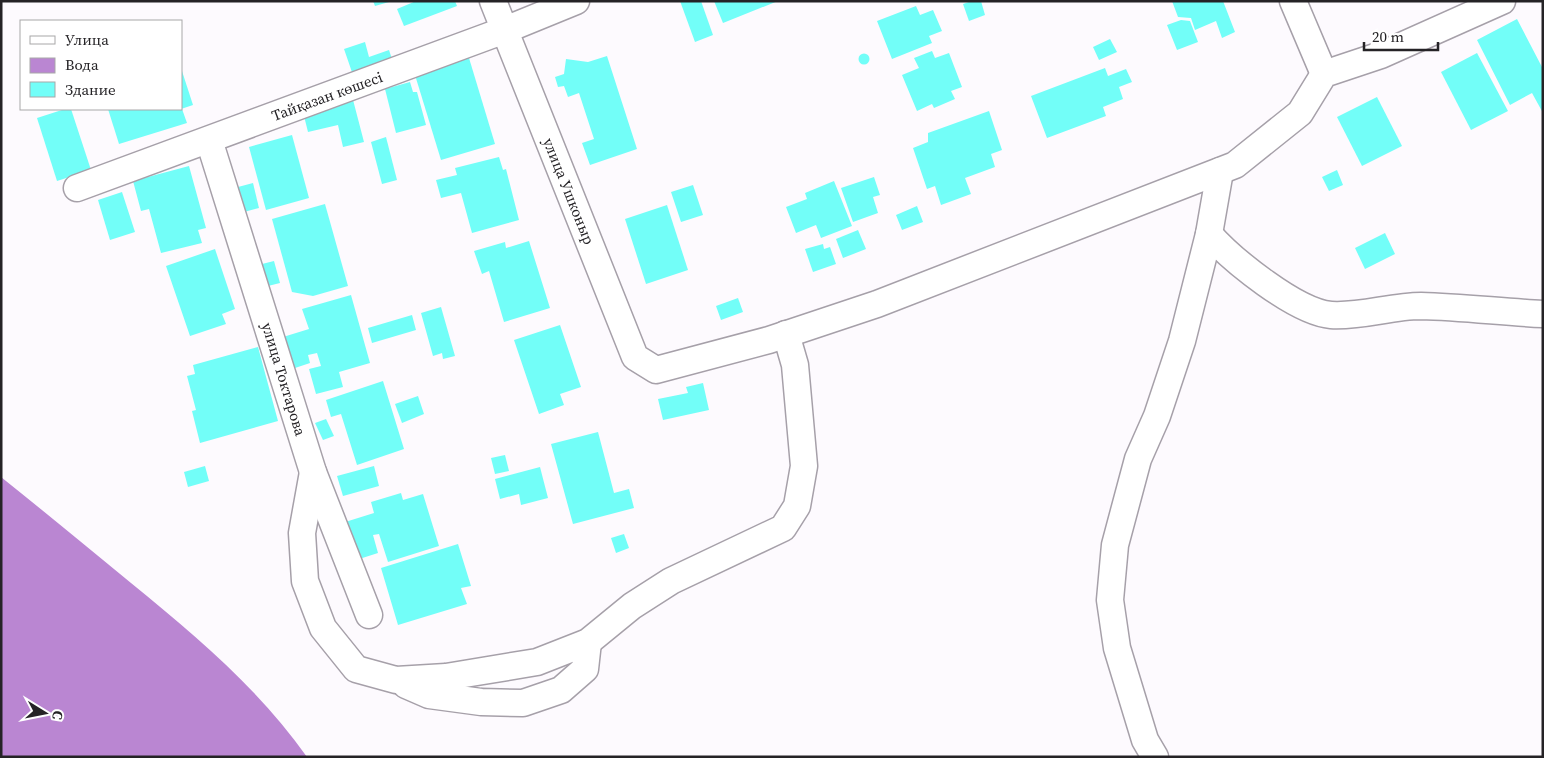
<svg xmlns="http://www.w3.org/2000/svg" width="1544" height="758" font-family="'Source Serif 4',serif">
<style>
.water{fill:#ba86d2}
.building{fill:#72fef8}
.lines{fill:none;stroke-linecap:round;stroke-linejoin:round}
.minor-casing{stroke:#a6a0a9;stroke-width:29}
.minor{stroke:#fff;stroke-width:26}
.labels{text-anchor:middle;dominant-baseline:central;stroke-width:4;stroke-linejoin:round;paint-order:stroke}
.street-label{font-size:15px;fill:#252326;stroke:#fff}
</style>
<rect width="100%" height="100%" fill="#fdfafe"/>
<path class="water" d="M1,477c44,35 87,71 130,106 64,52 128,106 176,174h-306z"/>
<g class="building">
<path d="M373,1h16v1l-14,4z"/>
<path d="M416,1h39l2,5 -53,20 -7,-17z"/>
<path d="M680,1h21l12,34 -18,7z"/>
<path d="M714,1h64l-55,22z"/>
<path d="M972,1h9l4,14 -16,6 -6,-17z"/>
<path d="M1172,1h51l12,31 -13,6 -6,-17 -21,9 -4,-12 -13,-1z"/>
<path d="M916,6l4,9 13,-5 9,21 -13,5 3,7 -40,16 -15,-38z"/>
<path d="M1517,19l26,50v44l-11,-20 -22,12 -33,-65z"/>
<path d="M1181,20l9,1 8,21 -21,8 -10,-25z"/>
<path d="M1110,39l7,13 -18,8 -6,-13z"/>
<path d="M365,42l4,15 20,-7 5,15 -40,13 -10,-29z"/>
<path d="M932,51l3,7 14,-5 13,34 -11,4 4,8 -21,9 -2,-4 -15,7 -15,-36 17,-7 -5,-10z"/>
<path d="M1477,53l31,58 -37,19 -30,-58z"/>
<circle cx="864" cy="59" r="5.5"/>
<path d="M607,56l30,93 -47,16 -8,-22 12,-4 -15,-46 -11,4 -4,-11 -6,1 -3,-10 9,-3 2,-15 22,3z"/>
<path d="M469,58l26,86 -54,16 -26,-85z"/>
<path d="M181,68l12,37 -12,4z"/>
<path d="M1105,68l3,8 18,-7 6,13 -13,5 4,12 -20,8 3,9 -59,22 -16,-42z"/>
<path d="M410,82l3,10h4l9,33 -30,8 -11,-44z"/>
<path d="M352,96l12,46 -21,5 -5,-22 -30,7 -4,-16 33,-9 -2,-6z"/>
<path d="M1377,97l25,49 -40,20 -25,-49z"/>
<path d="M65,109h6l20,61 -34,11 -20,-63z"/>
<path d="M108,109h74l5,14 -68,21z"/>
<path d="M989,111l13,39 -11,4 4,13 -30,11 6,16 -30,11 -6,-19 -8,3 -14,-41 15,-6v-9z"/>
<path d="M292,135l17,63 -43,12 -17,-63z"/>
<path d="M386,137l11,43 -15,4 -11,-42z"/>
<path d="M499,157l4,13 3,-1 13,51 -47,13 -11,-40 -20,5 -5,-18 21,-5 -2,-7z"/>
<path d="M189,166l17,62 -8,2 4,13 -41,10 -12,-44 -8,2 -8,-30z"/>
<path d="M1337,170l6,15 -14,6 -7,-14z"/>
<path d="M874,177l6,18 -7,2 5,16 -25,9 -12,-34z"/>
<path d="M834,181l18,45 -31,12 -5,-13 -20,8 -10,-26 21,-8 -2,-6z"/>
<path d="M253,183l6,25 -15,4 -6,-25z"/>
<path d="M693,185l10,30 -22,7 -10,-30z"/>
<path d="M122,192l13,40 -25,8 -12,-40z"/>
<path d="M325,204l23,82 -35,10 -21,-4 -20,-73z"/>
<path d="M667,205l21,65 -42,14 -21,-65z"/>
<path d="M917,206l6,16 -21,8 -6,-15z"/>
<path d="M858,230l8,19 -23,9 -7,-19z"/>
<path d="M1385,233l10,21 -30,15 -10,-21z"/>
<path d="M529,241l21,67 -46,14 -15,-51 -7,3 -8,-23 31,-9 1,6z"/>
<path d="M823,244l1,5 6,-2 6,17 -23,8 -8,-23z"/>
<path d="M215,249l20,60 -13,5 4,10 -36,12 -24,-70z"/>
<path d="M274,261l6,22 -12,3 -6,-22z"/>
<path d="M351,295l19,68 -31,9 4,15 -27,7 -7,-25 12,-3 -4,-13 -9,2 2,8 -18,6 -9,-32 26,-8 -7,-20z"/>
<path d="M738,298l5,14 -22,8 -5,-14z"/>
<path d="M441,307l14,49 -12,3 -1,-6 -9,3 -12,-43z"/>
<path d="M412,315l4,15 -44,13 -4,-15z"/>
<path d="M560,325l21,62 -21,7 4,11 -25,9 -25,-74z"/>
<path d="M258,347l20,74 -78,22 -8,-32 4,-1 -9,-34 8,-2 -2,-9z"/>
<path d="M383,381l21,68 -47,16 -16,-51 -10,3 -5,-17z"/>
<path d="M703,383l6,27 -46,10 -5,-21 30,-6 -2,-6z"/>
<path d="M418,396l6,18 -22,9 -7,-19z"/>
<path d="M326,419l8,17 -11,4 -8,-17z"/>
<path d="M598,432l16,61 15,-4 5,19 -61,16 -22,-80z"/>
<path d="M505,455l4,16 -14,3 -4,-16z"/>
<path d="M205,466l4,15 -21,6 -4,-15z"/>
<path d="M374,466l5,20 -36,10 -6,-20z"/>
<path d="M540,467l8,31 -27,7 -2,-11 -19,5 -5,-20z"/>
<path d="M401,493l2,7 20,-6 16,52 -51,16 -9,-28 -6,1 5,18 -25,8 -11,-38 32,-10 -3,-11z"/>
<path d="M624,534l5,14 -13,5 -5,-15z"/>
<path d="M458,544l13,42 -10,2 6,16 -69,21 -17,-57z"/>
</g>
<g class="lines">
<g class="minor-casing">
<g id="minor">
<path d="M493,1l142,356 21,13 113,-30 108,-36 358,-139 65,-52 24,-39 57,-19 121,-54"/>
<path d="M1293,1l31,73"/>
<path d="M209,140l104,332 56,143"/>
<path d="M77,188l428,-158 71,-29"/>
<path d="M1209,234c23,26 87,78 122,81 30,2 60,-9 90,-9 41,1 81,6 122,8"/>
<path d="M313,472l-11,61 3,48 18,47 33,41 40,11 50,-3 91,-15 51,-20 44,-36 39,-25 112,-53 14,-22 7,-40 -9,-101 -9,-31"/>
<path d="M406,685l23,10 52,7 42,1 38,-13 24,-21 3,-27"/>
<path d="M1155,757l-10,-17 -28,-92 -7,-48 5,-55 23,-86 19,-43 25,-75 27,-107 11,-63"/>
</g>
</g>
<use href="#minor" class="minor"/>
</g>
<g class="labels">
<g class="street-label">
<text transform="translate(327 96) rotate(-20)">Тайқазан көшесі</text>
<text transform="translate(569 191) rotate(68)">улица Ушконыр</text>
<text transform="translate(284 379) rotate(73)">улица Токтарова</text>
</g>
</g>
<rect width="1544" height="758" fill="none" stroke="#252326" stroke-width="5"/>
<rect x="20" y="20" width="162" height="90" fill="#ffffff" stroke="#a8a7a8"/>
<rect x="30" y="36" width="25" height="8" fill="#ffffff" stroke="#a8a7a8"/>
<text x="65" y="45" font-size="15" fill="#252326">Улица</text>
<rect x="30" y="58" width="25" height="15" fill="#ba86d2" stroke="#a8a7a8"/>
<text x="65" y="70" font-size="15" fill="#252326">Вода</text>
<rect x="30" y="82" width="25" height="15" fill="#72fef8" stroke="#a8a7a8"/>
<text x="65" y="95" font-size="15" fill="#252326">Здание</text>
<g transform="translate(45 713) rotate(100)" stroke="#ffffff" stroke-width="4" paint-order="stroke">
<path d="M0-4L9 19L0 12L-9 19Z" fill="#252326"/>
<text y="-8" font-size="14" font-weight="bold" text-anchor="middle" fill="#252326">С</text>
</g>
<path d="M1364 42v8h74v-8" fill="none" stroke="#252326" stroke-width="2.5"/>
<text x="1372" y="42" font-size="15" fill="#252326" stroke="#ffffff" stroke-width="4" paint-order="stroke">20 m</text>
</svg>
